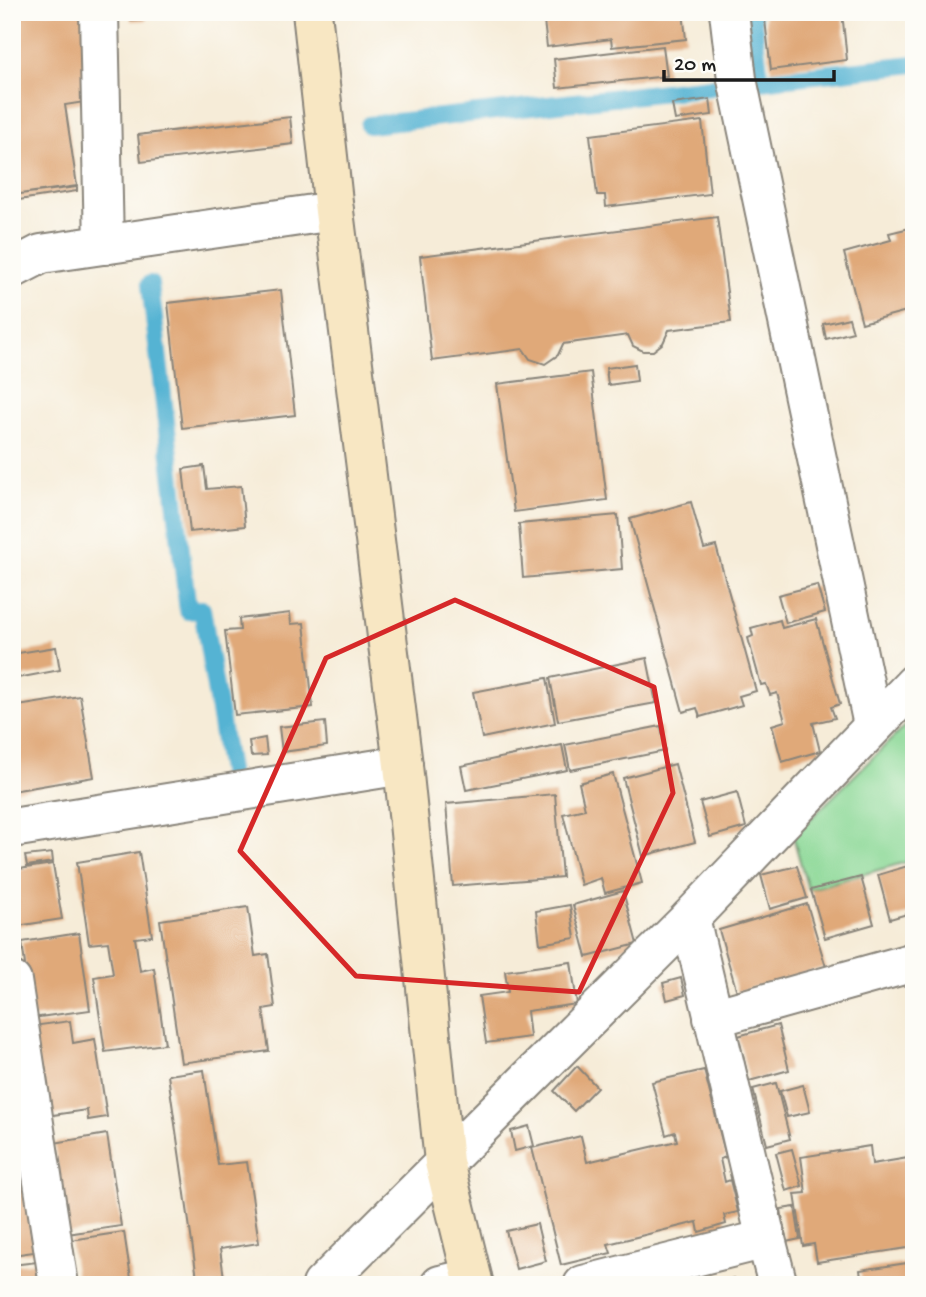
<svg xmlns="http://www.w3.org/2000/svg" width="926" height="1297" font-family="'Gochi Hand',sans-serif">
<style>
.green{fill:#8bd896;stroke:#547a59;stroke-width:2}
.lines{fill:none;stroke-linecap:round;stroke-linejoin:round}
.stream{stroke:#54b3d3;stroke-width:18}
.building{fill:#e0a979}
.street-casing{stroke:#89847a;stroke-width:42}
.secondary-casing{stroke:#89847a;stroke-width:42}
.street{stroke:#fff;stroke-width:38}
.secondary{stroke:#f8e7c3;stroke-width:38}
.marked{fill:none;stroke:#d62828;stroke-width:5;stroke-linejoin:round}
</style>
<rect width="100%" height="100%" fill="#fdfcf7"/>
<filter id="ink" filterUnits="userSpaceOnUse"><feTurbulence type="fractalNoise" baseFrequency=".0143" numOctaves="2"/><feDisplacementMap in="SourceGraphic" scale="14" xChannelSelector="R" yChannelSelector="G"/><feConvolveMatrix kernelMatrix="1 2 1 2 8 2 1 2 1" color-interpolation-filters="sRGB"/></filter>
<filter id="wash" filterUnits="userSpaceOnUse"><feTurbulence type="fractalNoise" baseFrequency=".00686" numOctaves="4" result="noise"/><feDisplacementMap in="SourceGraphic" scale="28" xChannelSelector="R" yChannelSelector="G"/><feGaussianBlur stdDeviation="1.57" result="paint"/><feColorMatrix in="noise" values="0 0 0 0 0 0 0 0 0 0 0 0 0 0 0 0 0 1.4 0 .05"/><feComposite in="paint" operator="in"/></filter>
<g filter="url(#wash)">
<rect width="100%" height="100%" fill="#f6ecd8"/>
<path class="green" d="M914,717v143l-106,30 -15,-54z"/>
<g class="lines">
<g class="stream">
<path d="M752,12l8,69 154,-17"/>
<path d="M369,125l342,-38"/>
<path d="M150,284l38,327 14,-2 27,162"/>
</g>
</g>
<g id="blocks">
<g class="building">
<path d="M12,12h74l5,89 -26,4 12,81 -57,8 57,-7v4l-65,10z"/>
<path d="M131,12h15v8l-15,1z"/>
<path d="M543,12h140l3,27 -74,8 -1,-8 -64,8z"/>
<path d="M764,12h78l5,48 -76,10z"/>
<path d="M663,46l4,30 -110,12 -3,-29z"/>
<path d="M710,99l2,16 -37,5 -3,-16z"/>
<path d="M290,117l3,27 -152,18 -3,-27z"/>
<path d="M702,121l8,73 -104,13 -1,-12h-8l-7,-60z"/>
<path d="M717,217l14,105 -62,8 -6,13 -10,8h-10l-10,-5 -5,-11 -65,9 -5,11 -13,9 -15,-5 -7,-10 -91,12 -12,-105z"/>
<path d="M914,227v82l-52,14 -18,-70 47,-13 -2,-7z"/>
<path d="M281,290l14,125 -113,13 -14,-125z"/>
<path d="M849,318l4,14 -27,7 -3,-15z"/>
<path d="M635,364l2,17 -29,4 -2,-17z"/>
<path d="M591,372l16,128 -93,12 -17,-128z"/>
<path d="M204,466l3,23 34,-3 4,40 -55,6 -7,-63z"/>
<path d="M691,502l13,47 12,-3 40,145 -17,5 3,9 -42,12 -3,-9 -14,4 -53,-193z"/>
<path d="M618,515l4,54 -99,9 -4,-54z"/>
<path d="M817,585l8,27 -39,11 -8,-28z"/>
<path d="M290,613l1,11 13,-1 9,84 -78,8 -10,-84 15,-1 -1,-11z"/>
<path d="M816,619l24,85 -9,3 4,11 -22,5 7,28 -38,11 -10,-37 13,-4 -8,-28 -7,2 -4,-11 -5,1 -13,-47 5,-2 -2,-8 29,-8 2,8z"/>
<path d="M56,647l4,23 -48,9v-25z"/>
<path d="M647,658l9,45 -98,18 -8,-43z"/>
<path d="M547,678l8,45 -73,15 -9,-46z"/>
<path d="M80,696l14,81 -82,14v-84z"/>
<path d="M325,722l2,24 -45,6 -3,-25z"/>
<path d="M661,726l4,25 -95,19 -5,-25z"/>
<path d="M265,738l2,17 -16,1 -2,-15z"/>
<path d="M562,745l5,25 -101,20 -5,-24z"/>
<path d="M675,764l20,78 -52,14 -20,-78z"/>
<path d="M613,774l29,109 -37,10 -4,-15 -20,7 -18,-71 22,-5 -6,-26z"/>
<path d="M737,792l9,35 -36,10 -10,-35z"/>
<path d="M555,794l7,83 -109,9 -7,-82z"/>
<path d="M139,852l13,84 -17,2 5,33 14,-3 11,76 -60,8 -11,-75 19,-3 -5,-32 -19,2 -12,-82z"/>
<path d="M52,853l1,9 -26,4 -2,-10z"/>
<path d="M53,864l9,55 -45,7 -5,-56z"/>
<path d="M914,864v48l-24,7 -12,-44z"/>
<path d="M797,866l10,32 -37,11 -9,-34z"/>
<path d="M861,877l13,47 -49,14 -14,-48z"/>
<path d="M623,891l14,53 -50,13 -14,-52z"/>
<path d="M807,904l19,63 -89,25 -18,-62z"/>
<path d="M570,905l5,33 -35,6 -4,-33z"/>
<path d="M248,907l7,49 13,-2 7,53 -12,2 6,42 -88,12 -21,-143z"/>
<path d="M79,933l11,77 -58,8 -10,-76z"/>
<path d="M571,962l6,42 -50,7 3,26 -44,6 -7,-47 29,-4 -3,-21z"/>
<path d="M681,978l4,17 -18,5 -4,-17z"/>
<path d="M70,1021l3,22 22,-4 12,78 -19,3 -1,-10 -41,6 -14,-90z"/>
<path d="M778,1025l11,45 -40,11 -11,-45z"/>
<path d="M577,1066l20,21 -23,24 -20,-20z"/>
<path d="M204,1070l14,95 29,-3 12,81 -39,6 5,36h-27l-30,-210z"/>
<path d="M704,1070l22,87 -6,2 5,23 5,-2 8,32 -14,3 2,9 -27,8 -2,-10 -89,22 3,9 -50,12 -29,-117 49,-12 6,26 90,-21 -2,-9 -9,3 -14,-53z"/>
<path d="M776,1083l14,56 -23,6 -14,-56z"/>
<path d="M803,1085l7,27 -23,5 -7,-26z"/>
<path d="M529,1126l5,20 -19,5 -4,-20z"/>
<path d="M107,1134l14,92 -54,8 -13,-91z"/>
<path d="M870,1146l2,18 42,-7v90l-97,15 -3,-18 -11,2 -8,-52 11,-1 -5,-36z"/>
<path d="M792,1149l10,37 -16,5 -10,-38z"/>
<path d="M22,1171l12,81 -22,3v-83z"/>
<path d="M795,1207l5,32 -14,3 -5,-33z"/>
<path d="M537,1224l9,37 -30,8 -10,-38z"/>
<path d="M124,1232l8,53h-55l-7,-45z"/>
<path d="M37,1262l4,23h-29v-20z"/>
<path d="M914,1262v23h-52l-2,-15z"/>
<path d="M734,1278l2,7h-24v-1z"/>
</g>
</g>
</g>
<g filter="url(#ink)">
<use href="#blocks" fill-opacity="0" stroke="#89847a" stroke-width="2"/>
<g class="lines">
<g class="street-casing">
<g id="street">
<path d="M99,12l5,233"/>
<path d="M729,12l8,67 136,646"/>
<path d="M12,269l29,-15 293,-43"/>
<path d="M12,828l391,-63"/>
<path d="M690,918l76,321"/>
<path d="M12,981l47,304"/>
<path d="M713,1018l201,-56"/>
<path d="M322,1285l368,-367 224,-234"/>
<path d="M440,1285l32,-7"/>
<path d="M583,1285l183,-46 12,46"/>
</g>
</g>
<g class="secondary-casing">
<path id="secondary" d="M312,12l22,199 69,554 41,397 30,123"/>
</g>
<use href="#street" class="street"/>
<use href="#secondary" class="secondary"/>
</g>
</g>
<path class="marked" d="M455,600l199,87 19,106 -94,199 -223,-16 -116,-125 86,-193z"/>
<rect width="926" height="1297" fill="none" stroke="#fdfcf7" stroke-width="42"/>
<path d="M664 70v10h170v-10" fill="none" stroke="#1c1c1c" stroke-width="3.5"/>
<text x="674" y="70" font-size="21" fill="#1c1c1c" stroke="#fdfcf7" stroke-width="5" paint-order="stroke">20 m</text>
</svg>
